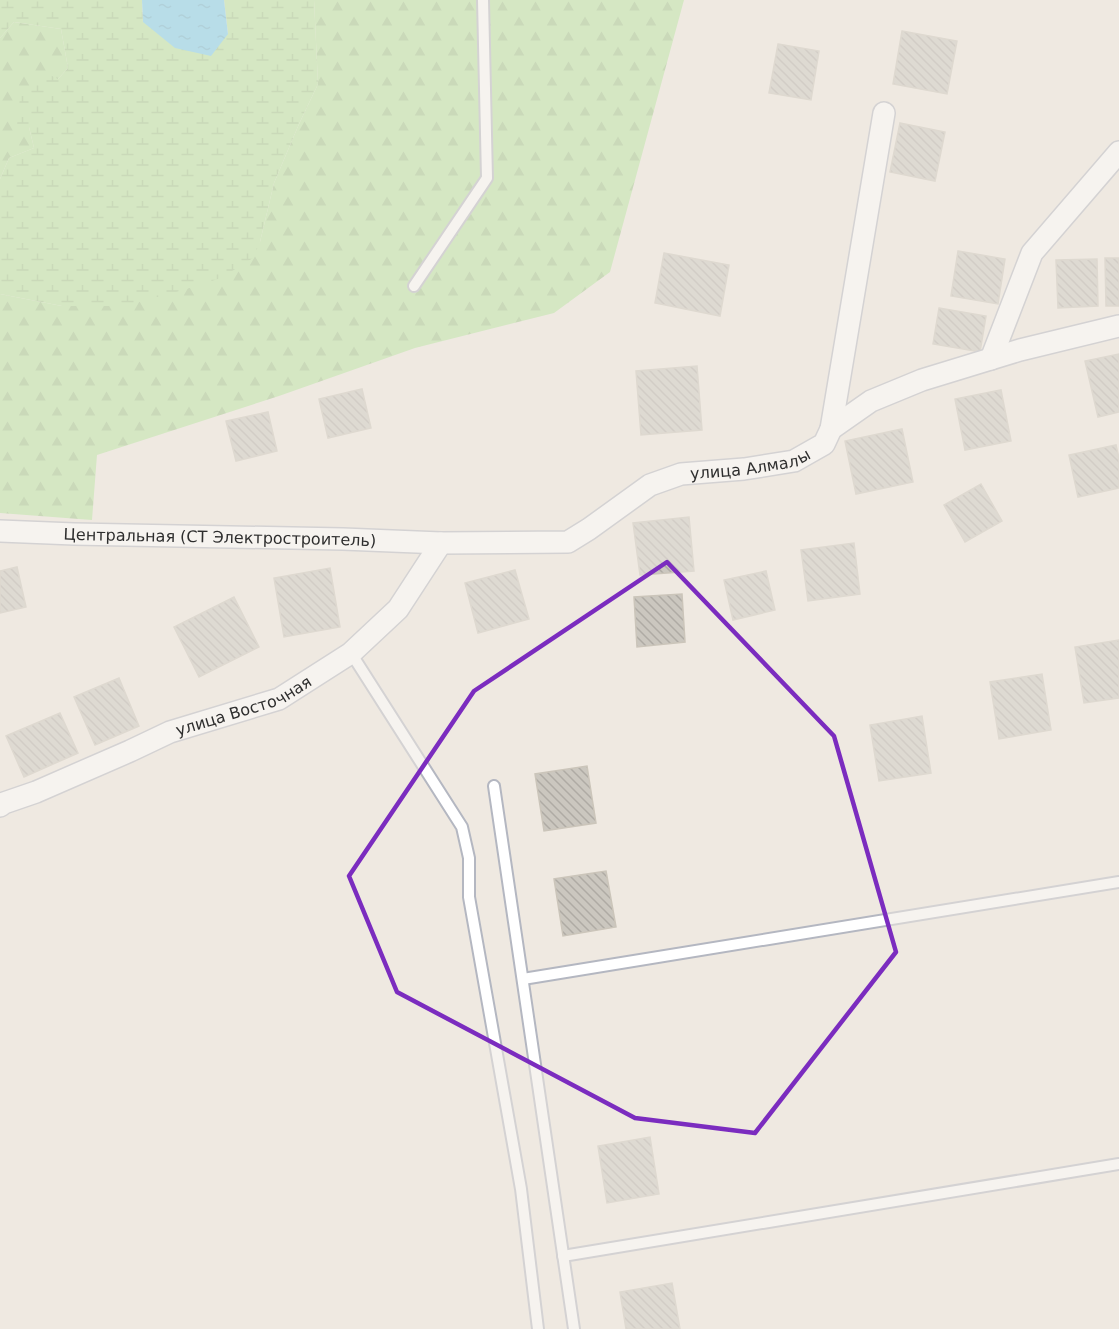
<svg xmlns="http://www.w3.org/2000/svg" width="1119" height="1329" font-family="'DejaVu Sans',sans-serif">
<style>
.forest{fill:url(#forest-firs)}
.wetland{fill:url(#wetland-marsh)}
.water{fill:url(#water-ripples)}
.building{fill:url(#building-back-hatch);stroke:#cbc5ba;stroke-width:1.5}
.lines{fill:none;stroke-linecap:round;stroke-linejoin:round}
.lane-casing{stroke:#b4b7c1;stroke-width:14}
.street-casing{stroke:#b4b7c1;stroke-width:24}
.lane{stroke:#fff;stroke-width:10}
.street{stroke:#fff;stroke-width:21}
.marked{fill:none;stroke:#7b2cbf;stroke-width:4.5;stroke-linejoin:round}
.labels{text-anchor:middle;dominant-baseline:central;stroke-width:4.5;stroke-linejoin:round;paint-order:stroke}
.street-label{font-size:16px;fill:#2e2e2e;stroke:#fff}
</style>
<defs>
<pattern id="forest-firs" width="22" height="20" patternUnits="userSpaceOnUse" patternTransform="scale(1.5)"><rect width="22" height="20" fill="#b6e59e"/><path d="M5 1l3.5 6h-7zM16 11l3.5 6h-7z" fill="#9dc588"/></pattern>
<pattern id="wetland-marsh" width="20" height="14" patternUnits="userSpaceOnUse" patternTransform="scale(1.5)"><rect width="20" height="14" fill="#b6e59e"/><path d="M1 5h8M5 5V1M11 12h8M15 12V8" fill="none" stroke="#9dc588"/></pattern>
<pattern id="water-ripples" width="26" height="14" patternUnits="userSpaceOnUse" patternTransform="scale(1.5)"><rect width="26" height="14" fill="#75cff0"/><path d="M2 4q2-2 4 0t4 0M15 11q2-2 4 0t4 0" fill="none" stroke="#66b2ce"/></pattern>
<pattern id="building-back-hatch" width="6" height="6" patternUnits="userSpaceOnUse" patternTransform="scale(1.5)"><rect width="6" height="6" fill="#cbc7bf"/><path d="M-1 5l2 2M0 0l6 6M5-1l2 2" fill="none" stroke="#afaba4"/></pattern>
</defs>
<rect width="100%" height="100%" fill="#efe9e1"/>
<g class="forest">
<path d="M314,0h370l-74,272 -56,41 -139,35 -136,48 -182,59 -5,65 -92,-7v-219l62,12 198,-64 14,-59 25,-59 19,-40z"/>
<path d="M14,22l47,7 7,39 -10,11 -29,48 5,21 -25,10 -9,21v-141z"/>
</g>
<path class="wetland" d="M0,0h142l1,22 85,12 -4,-34h90l4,84 -19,40 -25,59 -14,59 -7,16 -32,20 -41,13 -57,15h-61l-62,-12v-115l9,-21 25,-10 -5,-21 -12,-2 3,-28 24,-25 14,7 10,-11 -7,-39 -47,-7 -14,16z"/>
<path class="water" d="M142,0h82l4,34 -17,22 -36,-8 -32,-26z"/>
<g class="building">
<path d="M902,31l55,10 -10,53 -54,-10z"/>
<path d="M778,44l41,7 -8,49 -42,-7z"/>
<path d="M900,123l45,9 -10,49 -45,-9z"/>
<path d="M958,251l47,8 -7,45 -47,-8z"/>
<path d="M664,253l65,12 -9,51 -65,-13z"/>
<path d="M1105,258h14v48h-13z"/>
<path d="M1097,259l1,47 -40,2 -2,-48z"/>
<path d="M939,308l47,8 -6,36 -47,-8z"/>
<path d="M1119,354v58l-21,5 -13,-56z"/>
<path d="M697,366l5,64 -61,5 -5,-64z"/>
<path d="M362,389l9,39 -43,10 -9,-39z"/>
<path d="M1001,390l10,51 -46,9 -10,-51z"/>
<path d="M268,412l9,39 -41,10 -10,-40z"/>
<path d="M902,429l11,53 -57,12 -11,-53z"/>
<path d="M1116,445l3,13v30l-41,9 -9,-42z"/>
<path d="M981,484l21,37 -37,21 -21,-37z"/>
<path d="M689,517l5,54 -54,4 -7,-52z"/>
<path d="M854,543l6,51 -52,7 -7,-51z"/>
<path d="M17,567l9,40 -26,6v-42z"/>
<path d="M330,568l10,59 -56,10 -10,-59z"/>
<path d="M515,570l14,49 -51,14 -13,-50z"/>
<path d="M766,571l9,39 -42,10 -9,-40z"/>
<path d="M682,594l3,48 -48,5 -3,-50z"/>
<path d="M234,597l25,50 -60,30 -25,-50z"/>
<path d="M1119,640v58l-35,5 -9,-56z"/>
<path d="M1042,674l9,56 -52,9 -9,-57z"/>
<path d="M119,678l20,48 -44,19 -21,-48z"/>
<path d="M60,713l18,40 -54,24 -18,-41z"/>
<path d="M922,716l9,57 -52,8 -9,-56z"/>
<path d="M587,766l9,57 -52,8 -9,-57z"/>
<path d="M606,871l10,56 -53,9 -9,-57z"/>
<path d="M650,1137l9,57 -52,9 -9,-57z"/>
<path d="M672,1283l8,46h-54l-6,-37z"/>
</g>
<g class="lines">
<g class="lane-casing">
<g id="lane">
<path d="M414,286l73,-108 -4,-178"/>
<path d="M351,653l111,174 7,31v39l52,292 17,140"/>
<path d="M494,786l80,543"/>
<path d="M523,979l596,-97"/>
<path d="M563,1256l556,-92"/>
</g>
</g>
<g class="street-casing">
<g id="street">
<path d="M991,359l41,-106 87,-101"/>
<path d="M831,429l53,-316"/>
<path id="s1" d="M0,531l74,3 269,5 98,4 127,-1 21,-13 61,-44 31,-11 63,-5 50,-8 30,-17 7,-15 40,-28 51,-21 98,-30 99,-24"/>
<path id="s2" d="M0,806l4,-3 32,-11 94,-41 40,-19 109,-33 72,-46 47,-44 43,-66"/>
</g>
</g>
<use href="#lane" class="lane"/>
<use href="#street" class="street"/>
</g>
<path d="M0 0H1119V1329H0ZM667,562l167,174 62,216 -141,181 -120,-15 -238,-126 -48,-116 125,-185z" fill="#efe9e1" fill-opacity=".55" fill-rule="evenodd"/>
<path class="marked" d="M667,562l167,174 62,216 -141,181 -120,-15 -238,-126 -48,-116 125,-185z"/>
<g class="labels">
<g class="street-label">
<text stroke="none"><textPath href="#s1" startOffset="771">улица Алмалы</textPath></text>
<text stroke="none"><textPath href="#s1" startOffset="220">Центральная (СТ Электростроитель)</textPath></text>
<text stroke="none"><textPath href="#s2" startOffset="264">улица Восточная</textPath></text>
</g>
</g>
</svg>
